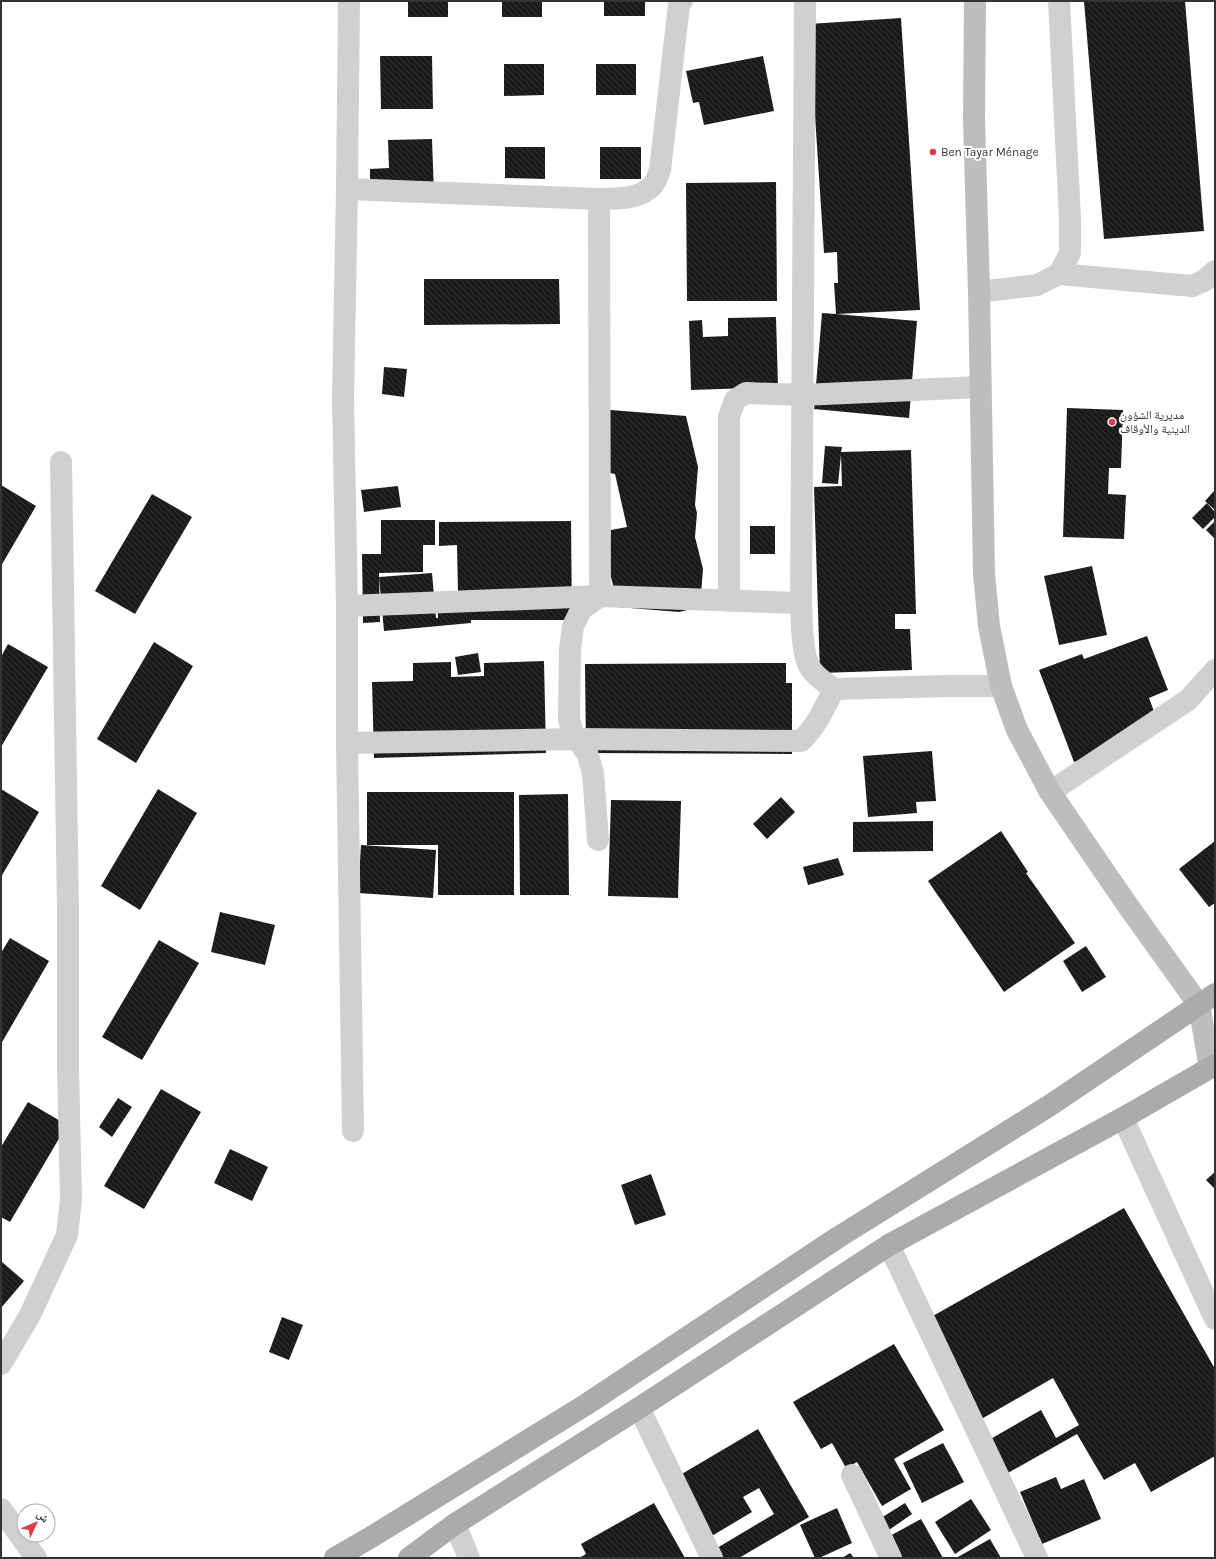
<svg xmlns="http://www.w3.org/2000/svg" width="1216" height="1559" font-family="Karla,'Noto Naskh Arabic',sans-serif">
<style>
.building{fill:url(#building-back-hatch)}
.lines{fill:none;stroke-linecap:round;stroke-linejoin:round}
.minor{stroke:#d0d0d0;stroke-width:22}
.tertiary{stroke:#d0d0d0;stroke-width:22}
.secondary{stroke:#bdbdbd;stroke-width:22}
.primary{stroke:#ababab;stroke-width:22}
.poi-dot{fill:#e63946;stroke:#fff;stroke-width:1.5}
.labels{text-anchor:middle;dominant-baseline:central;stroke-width:4;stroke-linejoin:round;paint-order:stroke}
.poi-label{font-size:12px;fill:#333;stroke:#fff;text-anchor:start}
</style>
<defs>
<pattern id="building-back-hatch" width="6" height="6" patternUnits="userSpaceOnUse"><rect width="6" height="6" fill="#1a1a1a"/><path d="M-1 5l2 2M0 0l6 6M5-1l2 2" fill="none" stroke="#333"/></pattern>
</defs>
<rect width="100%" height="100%" fill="#fff"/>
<g class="building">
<rect x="408" y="1" width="40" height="16"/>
<rect x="502" y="1" width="40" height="16"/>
<rect x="604" y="1" width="41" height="15"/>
<path d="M1084,1h101l19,230 -100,8z"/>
<path d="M901,18l19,292 -84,4 81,7 -8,97 -95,-9 8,-96 14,1 -2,-31h4l-1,-31 -13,1 -15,-229z"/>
<path d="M380,56h52l1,53h-52z"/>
<path d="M763,56l11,55 -70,14 -5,-23 -6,1 -7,-32z"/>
<path d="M504,64h40v31l-40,1z"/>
<rect x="596" y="64" width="40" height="31"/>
<path d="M432,139l2,55 -64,2v-27l19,-1 -1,-28z"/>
<path d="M505,147h40v32l-40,-1z"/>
<rect x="600" y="147" width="41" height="32"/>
<path d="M776,182l1,119h-90l-1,-118z"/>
<path d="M424,279h135l1,45 -136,1z"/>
<path d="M776,317l2,70 -87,3 -2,-69 13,-1 1,17 25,-1v-18z"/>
<path d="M384,367l23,2 -3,28 -22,-3z"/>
<path d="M1067,408l56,2 -2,58h-12l-1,26 18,1 -2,44 -61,-2z"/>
<path d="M611,410l75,6 12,51 -3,38 2,8 -2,24 8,32 -3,38 -21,5 -61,-5 -10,-43 3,-34 16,-3 -12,-53 -5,-1 -6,-61z"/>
<path d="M825,446l17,1 -1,5 70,-2 5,164h-21v15h15l2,41 -92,3 -6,-186 28,-1 -1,-31 -3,29 -16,-1z"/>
<path d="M1,485l35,21 -35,60z"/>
<path d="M398,486l3,21 -37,5 -3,-22z"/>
<path d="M1215,490v20l-10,-9z"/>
<path d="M152,494l40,23 -57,97 -40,-23z"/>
<path d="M1207,503l8,9v5l-12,12 -11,-11z"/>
<path d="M381,520h54v25h-12v27l-44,1 1,49 -17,1 -1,-69h19z"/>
<path d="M571,521l1,99h-101v3l-87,8 -5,-54 53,-4 4,45h2l-1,-25h21l-1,-48 -18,1v-24z"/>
<path d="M1215,521v18l-9,-9z"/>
<rect x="750" y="526" width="25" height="28"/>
<path d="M1092,566l15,69 -48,10 -15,-69z"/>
<path d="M1147,636l21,54 -19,8 12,32 -87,32 -35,-92 43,-16 2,5z"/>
<path d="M154,642l39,24 -57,97 -39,-24z"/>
<path d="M8,644l40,23 -47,80v-90z"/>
<path d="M478,653l3,19 -23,3 -3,-18z"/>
<path d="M544,661l2,92 -172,5 -2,-76 41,-1v-18l38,-1v15l33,-1v-13z"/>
<path d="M786,663v20h6v71l-206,-1 -1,-89z"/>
<path d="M932,751l4,50 -20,1 1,11 -49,4 -5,-61z"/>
<path d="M1,789l38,23 -38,65z"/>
<path d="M158,789l39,24 -57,97 -39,-24z"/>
<path d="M367,792h147v103h-76v-50h-71z"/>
<path d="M568,794l1,101h-49l-1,-100z"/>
<path d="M781,797l14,15 -28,27 -14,-15z"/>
<path d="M611,800l70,1 -3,97 -70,-2z"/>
<path d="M933,821v30l-80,1v-30z"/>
<path d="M1001,831l27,41 -2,1 49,70 -71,49 -76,-111z"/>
<path d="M1215,841v62l-6,4 -30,-38z"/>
<path d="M361,845l75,5 -3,48 -75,-5z"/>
<path d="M838,858l6,17 -36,10 -5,-18z"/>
<path d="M220,912l55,13 -10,40 -54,-13z"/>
<path d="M10,938l39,23 -48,83v-91z"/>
<path d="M159,940l40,23 -57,97 -40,-23z"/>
<path d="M1086,946l20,31 -24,15 -19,-31z"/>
<path d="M161,1089l40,23 -57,97 -40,-23z"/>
<path d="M118,1098l14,9 -20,30 -13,-10z"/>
<path d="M28,1102l39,23 -57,97 -9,-5v-70z"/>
<path d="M230,1149l38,18 -16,34 -38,-18z"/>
<path d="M1215,1172v17l-9,-9z"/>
<path d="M651,1174l15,41 -31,10 -14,-40z"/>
<path d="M1124,1208l91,161v87l-64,36 -16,-29 -31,17 -27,-46 -78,44 -19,-33 61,-35 15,28 23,-13 -26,-47 -75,43 -54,-100z"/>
<path d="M1,1261l23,20 -23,27z"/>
<path d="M282,1317l21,8 -14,35 -20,-8z"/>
<path d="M894,1344l50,86 -50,29 17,30 -29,17 -25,-44 -11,6 -14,-25 -11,6 -28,-47z"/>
<path d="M758,1429l51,88 -70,41h-23l-4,-7 62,-37 -15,-26 -16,9 9,15 -42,25 -35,-59z"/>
<path d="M943,1443l21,39 -42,21 -19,-40z"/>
<path d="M1056,1477l5,12 23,-10 17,40 -59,25 -22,-52z"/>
<path d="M971,1499l20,31 -36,24 -20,-32z"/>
<path d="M654,1503l31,55h-106l7,-4 -5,-10z"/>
<path d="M905,1503l7,11 -23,16 -8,-12z"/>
<path d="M837,1508l15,35 -33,15h-4l-15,-33z"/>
<path d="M921,1519l22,39h-43l-12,-21z"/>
<path d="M990,1539l11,19h-45z"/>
<path d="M850,1553l4,5h-12z"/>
</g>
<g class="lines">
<g class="minor">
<path d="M349,1l-2,188 252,10c18,-1 41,1 54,-14 3,-4 5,-10 7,-15l19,-165 3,-4"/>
<path d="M805,1l-4,602c1,16 0,53 10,66 6,9 15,14 23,20l113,-3h54"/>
<path d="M347,189l-4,209 4,208v137l6,388"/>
<path d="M1059,274l133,12 12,-5 11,-10"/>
<path d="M979,292l58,-7 22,-11 11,-21v-35l-11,-217"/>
<path d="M729,601v-184l6,-17 11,-7 56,2 178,-8"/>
<path d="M347,606l253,-10 201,7"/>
<path d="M347,743l231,-4 223,2c15,-14 24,-34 33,-52"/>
<path d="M1050,792l138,-92 27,-30"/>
<path d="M598,840l-5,-67 -6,-20 -15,-22 -3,-12 1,-69 3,-24 8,-16 19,-14 -1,-397"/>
<path d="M1123,1118l92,201"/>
<path d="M889,1245l148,313"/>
<path d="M1,1364l29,-49 37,-80 4,-35 -3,-132v-158l-7,-448"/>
<path d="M639,1408l73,150"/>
<path d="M852,1475l39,83"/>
<path d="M455,1524l14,34"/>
</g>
<path class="tertiary" d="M1,1509l35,49"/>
<path class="secondary" d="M975,1l-1,118 5,173 5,282 5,52 12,60 16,44 33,62 78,114 71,99 11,63"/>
<g class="primary">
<path d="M335,1558l38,-22 214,-132 250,-166 215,-134 163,-110"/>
<path d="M409,1558l46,-34 184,-116 250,-163 234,-127 92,-53"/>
</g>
</g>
<g class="poi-dot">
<circle cx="933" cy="152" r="4"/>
<circle cx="1112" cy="422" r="4"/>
</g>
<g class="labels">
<g class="poi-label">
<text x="941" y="152">Ben Tayar Ménage</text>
<text x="1120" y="415">مديرية الشؤون<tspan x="1120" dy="14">الدينية والأوقاف</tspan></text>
</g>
</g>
<rect width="1216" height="1559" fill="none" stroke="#333333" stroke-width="4"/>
<g transform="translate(36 1523) rotate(46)"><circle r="19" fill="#ffffff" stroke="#adadad"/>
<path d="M0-3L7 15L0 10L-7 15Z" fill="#e63946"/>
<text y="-6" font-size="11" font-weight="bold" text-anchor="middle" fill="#333333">ش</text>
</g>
</svg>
